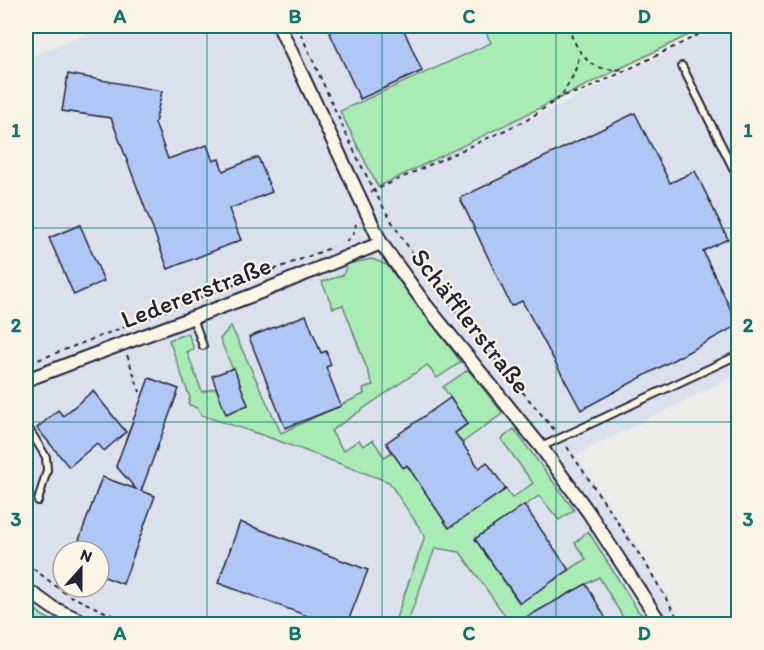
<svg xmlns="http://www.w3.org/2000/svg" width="764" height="650" font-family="Itim,sans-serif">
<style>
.built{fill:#dbe1ec;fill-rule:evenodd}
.green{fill:#a9ebb5;stroke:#668678;stroke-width:1.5}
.building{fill:#b0c7f6;stroke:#22223b;stroke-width:1.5}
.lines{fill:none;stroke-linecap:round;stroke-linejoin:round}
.service-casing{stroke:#22223b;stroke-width:10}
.minor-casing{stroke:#22223b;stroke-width:16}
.path{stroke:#22223b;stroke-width:2;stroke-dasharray:4.5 4.5;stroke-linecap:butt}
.service{stroke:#fcf5e5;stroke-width:6}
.minor{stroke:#fcf5e5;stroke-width:12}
.grid{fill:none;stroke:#0f766e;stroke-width:1.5;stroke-opacity:0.55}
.labels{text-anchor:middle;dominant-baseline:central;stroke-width:4.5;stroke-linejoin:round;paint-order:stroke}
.street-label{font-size:26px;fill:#22223b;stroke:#fcf5e5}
.neatline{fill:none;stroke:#0f766e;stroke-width:2}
.grid-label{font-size:20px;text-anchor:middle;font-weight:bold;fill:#0f766e}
</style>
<rect width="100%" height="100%" fill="#edece8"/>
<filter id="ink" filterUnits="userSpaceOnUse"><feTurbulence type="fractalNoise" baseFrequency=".0167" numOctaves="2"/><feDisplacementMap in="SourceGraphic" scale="12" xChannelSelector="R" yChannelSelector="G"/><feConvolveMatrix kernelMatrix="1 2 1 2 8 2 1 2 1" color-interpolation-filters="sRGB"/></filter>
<g filter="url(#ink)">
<path class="built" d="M106,26h377l45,95 193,-95h17v348l-162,81 76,116 32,53h-658v-565zM63,551h36v36h-36z"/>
<g class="green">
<path d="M483,26h224l-329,161 -38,-76 151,-68z"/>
<path d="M372,259l15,6 74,97 -24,16 -10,-13 -96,66 12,20 16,-11 4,6 10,-6 11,17 8,-5 12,16 64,-44 -25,-37 25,-17 33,41 1,3 -39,28 1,4 -48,32 32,49 58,-38 6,9 21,-15 -32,-44 13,-10 60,81 -15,10 -20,-24 -64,43 44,64 67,-44 -11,-16 13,-12 50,80 13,13h-24l-28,-47 -71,40 4,7h-21l-51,-72 -25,-4 -28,76h-13l31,-88 -36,-54 -121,-45 -67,-22 -4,-7 -9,-4 2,-6 -21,-58 19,-7 6,16 -7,3 15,40 14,-4 10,25 22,-8 -28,-66 11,-13 50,107 83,-39 -1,-6 10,-3 -30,-80 -10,3 -11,-26 21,-7 4,-11z"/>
<path d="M26,602l17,14 14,7 -1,1h-18l-12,-9z"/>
</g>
<g class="building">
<path d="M342,26h60l20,45 -62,28 -31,-68z"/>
<path d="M68,74l94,17 -7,32 13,36 39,-14 6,16 6,-2 4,12 35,-14 14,35 -43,17 12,31 -73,29 -57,-151 -49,-7z"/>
<path d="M635,113l35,70 25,-12 33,68 -25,12 35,74 -157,85 -59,-109 -11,5 -51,-108z"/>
<path d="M80,225l24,56 -30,14 -25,-57z"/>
<path d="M306,315l15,38 5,-2 5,14 -5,2 15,39 -56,22 -36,-91z"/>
<path d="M234,368l14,37 -22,9 -14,-38z"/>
<path d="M149,378l30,11 -38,102 14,5 -32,88 -24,-9v-24h-24l27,-74 34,12 -20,-23z"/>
<path d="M93,391l33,41 -22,19 -7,-8 -28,24 -32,-39 21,-18 5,6z"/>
<path d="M450,398l18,25 -13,10 24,35 8,-6 19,27 -57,39 -42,-63 -4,3 -17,-25z"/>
<path d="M524,505l45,65 -49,33 -45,-64z"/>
<path d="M240,522l128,48 -21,54h-18l-111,-41z"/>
<path d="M586,584l23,40h-95z"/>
</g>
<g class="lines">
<g class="service-casing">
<g id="service">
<path d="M682,66l56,112"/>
<path d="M193,318l10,28"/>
<path d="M26,424l20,33 1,13 -9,31"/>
<path d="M541,447l197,-92"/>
</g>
</g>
<g class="minor-casing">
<g id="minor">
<path d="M279,26l102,217 44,61 116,143 48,66 72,111"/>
<path d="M26,380l227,-85 128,-52"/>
<path d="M26,589l27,19 35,16"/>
</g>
</g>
<g class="path">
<path d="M297,26c32,68 60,140 100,204 46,71 104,135 158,201"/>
<path d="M567,26c13,29 21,47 58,43"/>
<path d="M562,95l12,-21 6,-20"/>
<path d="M371,192l156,-72 35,-24 20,-5 47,-22 87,-43"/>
<path d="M346,241l7,-5 3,-12"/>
<path d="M127,355l13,37"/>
<path d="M30,363l303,-116"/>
<path d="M567,447l80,119 34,58"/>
<path d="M26,563l40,31 65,30"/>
</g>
<use href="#service" class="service"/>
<use href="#minor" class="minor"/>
</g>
</g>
<path class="grid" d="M207,26v598M382,26v598M556,26v598M26,228h712M26,422h712"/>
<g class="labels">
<g class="street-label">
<text transform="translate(196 292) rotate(-21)">Ledererstraße</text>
<text transform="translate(471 321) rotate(52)">Schäfflerstraße</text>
</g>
</g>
<rect width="764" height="650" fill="none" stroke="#fcf5e5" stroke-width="66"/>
<g transform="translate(81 569) rotate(21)"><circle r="28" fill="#fcf5e5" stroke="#a5a1a1" stroke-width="1.5"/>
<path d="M0-4.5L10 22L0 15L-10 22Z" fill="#22223b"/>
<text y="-9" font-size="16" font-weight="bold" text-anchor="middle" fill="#22223b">N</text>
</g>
<rect x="33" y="33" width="698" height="584" class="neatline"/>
<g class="grid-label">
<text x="120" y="23">A</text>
<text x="295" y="23">B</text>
<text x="469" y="23">C</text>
<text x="644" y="23">D</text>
<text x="16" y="137">1</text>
<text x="748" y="137">1</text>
<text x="16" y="332">2</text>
<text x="748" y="332">2</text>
<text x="16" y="526">3</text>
<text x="748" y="526">3</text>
<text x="120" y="640">A</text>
<text x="295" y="640">B</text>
<text x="469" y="640">C</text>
<text x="644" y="640">D</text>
</g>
</svg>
